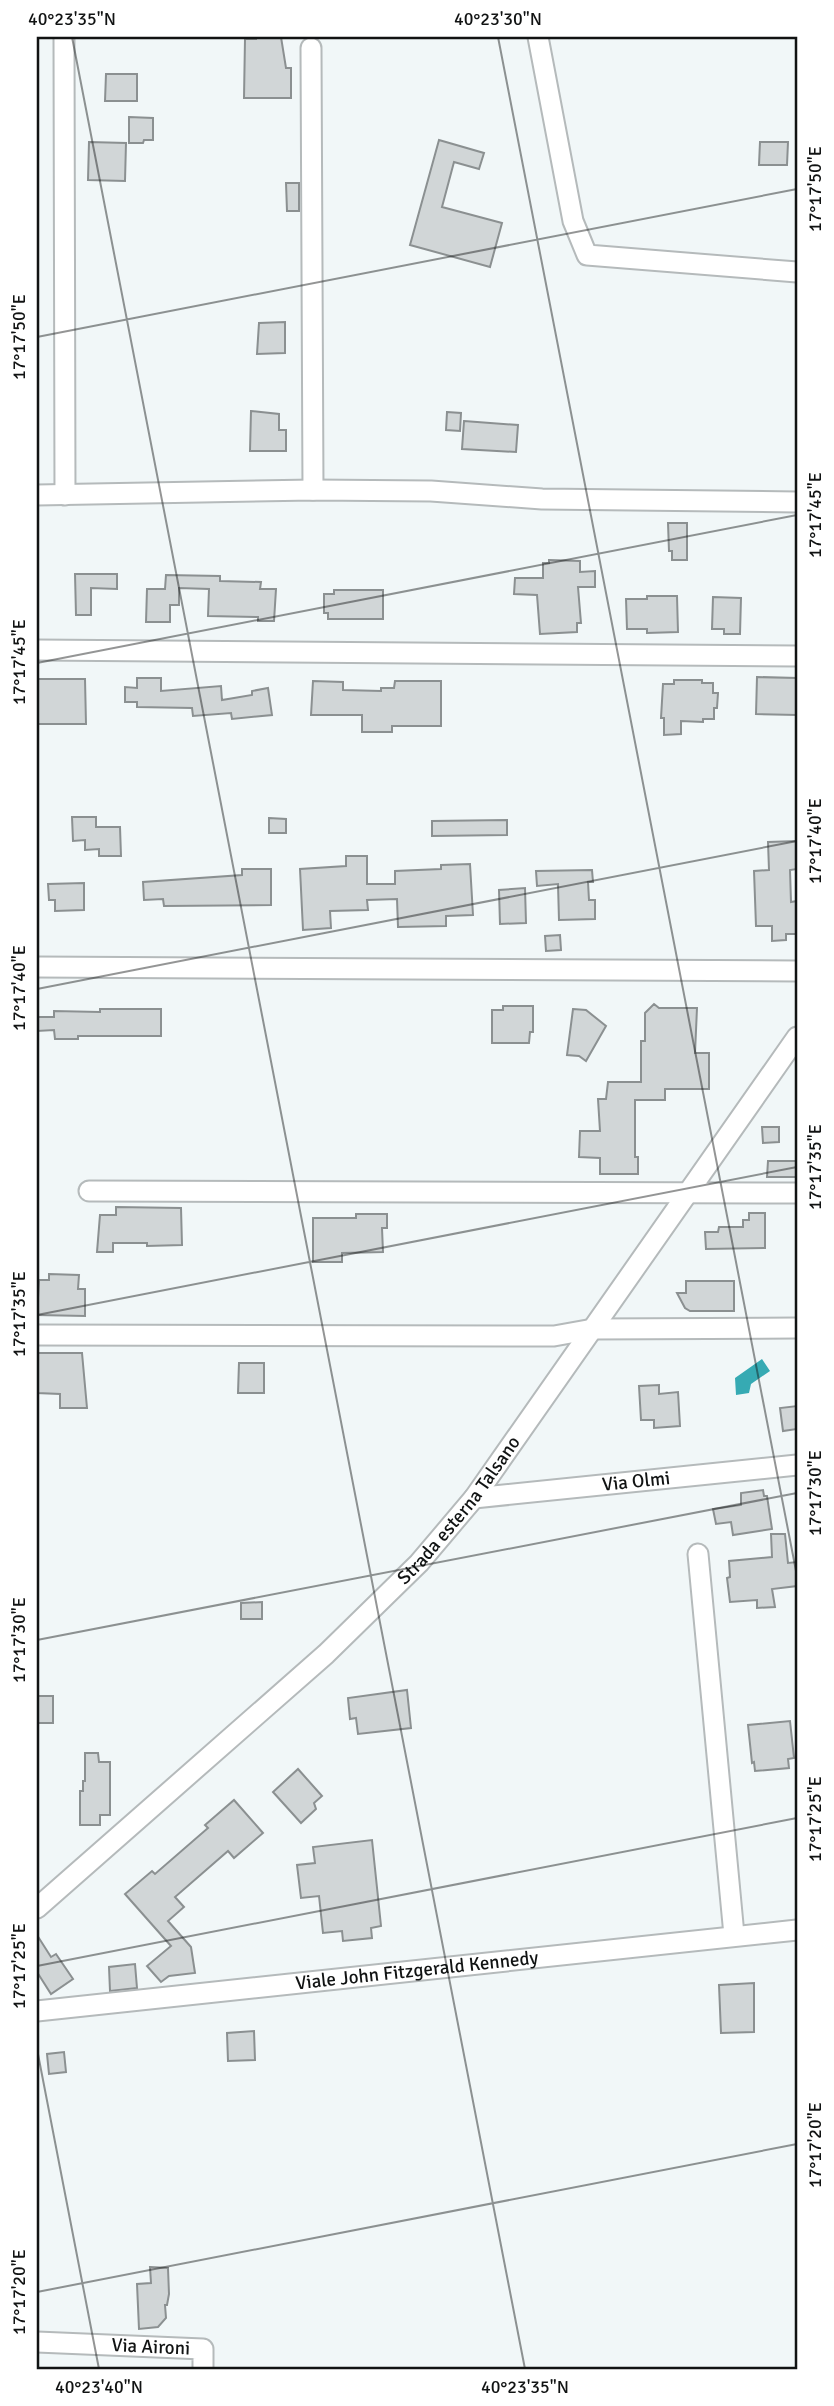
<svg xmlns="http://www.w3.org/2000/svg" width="834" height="2406" font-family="Signika,sans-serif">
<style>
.water{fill:#36aab3}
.building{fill:#d1d6d7;stroke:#8b9091;stroke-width:2}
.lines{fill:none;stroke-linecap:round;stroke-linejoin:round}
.minor-casing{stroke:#b5babb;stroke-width:23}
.minor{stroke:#fff;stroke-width:19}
.ticks{fill:none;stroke:#111313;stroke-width:2;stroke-opacity:0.45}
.labels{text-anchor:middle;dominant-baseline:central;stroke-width:7;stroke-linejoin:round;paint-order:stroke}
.street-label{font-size:19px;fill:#111313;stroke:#fff}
.neatline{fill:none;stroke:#111313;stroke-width:2.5}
.ticks-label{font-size:18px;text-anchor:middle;fill:#111313}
</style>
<rect width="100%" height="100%" fill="#f1f7f8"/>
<path class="water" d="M762,1359l8,12 -19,13 -2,9 -13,2 -1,-17z"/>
<g class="building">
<path d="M256,37h25l5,31h5v30h-47l1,-59h11z"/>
<path d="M106,74h31v27h-32z"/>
<path d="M129,117l24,1v22h-9l-1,3h-14z"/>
<path d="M439,140l45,13 -5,16 -25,-7 -12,45 60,16 -12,44 -80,-22z"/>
<path d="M89,142l37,1 -1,38 -37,-1z"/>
<path d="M760,142h28l-1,23h-28z"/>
<path d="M286,183h13v28h-12z"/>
<path d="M285,322v31l-28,1 2,-31z"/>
<path d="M251,411l28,3v16h7v21h-36z"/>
<path d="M447,412l14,1 -1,18 -14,-1z"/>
<path d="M464,421l54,4 -2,27 -54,-3z"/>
<path d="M668,523h19v37h-15v-9h-3z"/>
<path d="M549,560l31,1v11l15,-1v16h-17l3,36h-4v9l-37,2 -3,-39 -23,-1 1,-16h28v-15h6z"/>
<path d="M75,574h42v15l-26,-1v27h-15z"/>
<path d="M166,575l54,1v5l41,1 -1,7h16l-2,32h-16v-4l-50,-1 1,-27 -30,-1v17h-9v17h-24l1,-33h18z"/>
<path d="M334,590h49v29h-55v-6h-4v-19h10z"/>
<path d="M647,596h30l1,36 -31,1v-4h-20l-1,-30h21z"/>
<path d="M713,597l28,1 -1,36h-16v-5h-12z"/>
<path d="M757,677l40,1v37l-41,-1z"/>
<path d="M137,678h24v13l60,-5 1,14 30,-5v-4l16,-3 4,27 -40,4 -1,-6 -38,3 -1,-8 -55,-1v-5h-12v-15l12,1z"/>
<path d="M37,679h48l1,45h-49z"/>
<path d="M674,680h28v3h11v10h5l-1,15h-3v11h-11v3l-22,-1v13l-17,1v-17h-3l2,-34h11z"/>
<path d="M313,681l30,1v8l38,1v-3h13l1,-7h46v45h-49v6h-30v-17h-51z"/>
<path d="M72,817h24v10h24l1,29h-22v-7l-14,1v-10l-12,1z"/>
<path d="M269,818l17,1v14h-17z"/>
<path d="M507,820v15l-75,1v-15z"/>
<path d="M797,841v28l-7,1 1,32 6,-1v33h-11v6l-14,1v-15h-16l-2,-55 15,-1 -1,-28z"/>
<path d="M346,856h21v28h28v-13l46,-2v-4l29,-1 3,51 -27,1v10l-48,1 -1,-28 -30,1 1,10 -38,1 1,17 -28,2 -3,-61 46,-3z"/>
<path d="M242,869h29v36l-107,1 -1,-7 -19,1 -1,-18 99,-7z"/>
<path d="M592,870l1,12h-5l1,18h6v19l-36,1 -1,-36 -21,2 -1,-15z"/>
<path d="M84,883v27l-29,1v-11h-6l-1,-16z"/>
<path d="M525,888l1,35 -26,1 -1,-34z"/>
<path d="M560,935l1,15 -15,1 -1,-15z"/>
<path d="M654,1004l5,4h38l-2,45h14v36h-44v11h-30v57h3v17h-38v-16l-21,-1 1,-26h20l-2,-32h8l2,-17h33v-41h4v-28z"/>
<path d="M503,1006h30v26h-3l-1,11h-37v-33h11z"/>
<path d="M100,1009h61v27h-83v3h-23l-1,-9 -17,1v-14h17v-6l46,1z"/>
<path d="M573,1009l13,1 20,16 -20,35 -7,-5 -12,-1z"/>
<path d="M762,1127h17v15l-16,1z"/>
<path d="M768,1161h29v16h-30z"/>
<path d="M116,1207l65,1 1,37 -35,1v-3h-34v9h-16l3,-37h16z"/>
<path d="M749,1213h16v35l-59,1 -1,-17h13l1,-5h24v-7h6z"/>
<path d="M356,1214h31v14h-5l1,24 -41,1v9h-29v-44h43z"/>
<path d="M49,1274l30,1 -1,14h7v27l-48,-1 2,-35h10z"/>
<path d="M686,1281h48v30h-44l-5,-3 -8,-15h9z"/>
<path d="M37,1353h45l5,55h-27v-14l-23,-1z"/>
<path d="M239,1363h25v30h-26z"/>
<path d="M659,1385v9l19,-2 2,34 -26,2v-8h-13l-2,-34z"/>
<path d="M797,1406v23l-14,2 -3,-23z"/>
<path d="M763,1490l1,6h3l5,33 -39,6 -2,-13 -15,2 -3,-15 28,-4v-12z"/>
<path d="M771,1534h14l3,29 9,-1v24l-25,3 3,18 -18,1v-8l-27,2 -3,-24 3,-1 -1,-16 43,-4z"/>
<path d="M262,1602v17h-21v-16z"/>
<path d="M407,1690l4,38 -53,6 -2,-16 -6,1 -2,-21z"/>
<rect x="37" y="1696" width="16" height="27"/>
<path d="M790,1721l4,37 -6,1 1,9 -34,3 -1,-9 -2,1 -4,-38z"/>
<path d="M85,1753h13l1,9h11v53h-10v10h-20v-34h3v-10h2z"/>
<path d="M298,1769l24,27 -8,7 2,6 -15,14 -28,-31z"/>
<path d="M234,1800l29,33 -29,25 -6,-7 -53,46 9,10 -16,14 23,26 4,26 -26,3 -8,6 -14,-16 24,-20 -46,-52 27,-23 3,3 53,-46 -3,-3z"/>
<path d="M372,1840l9,86 -10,2 1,10 -29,3 -1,-10 -19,2 -4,-37 -18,2 -4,-33 18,-2 -2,-16z"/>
<path d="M37,1935l14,22 5,-3 17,25 -22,15 -14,-22z"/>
<path d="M135,1964l2,24 -27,3 -1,-24z"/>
<path d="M754,1983v49l-33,1 -2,-48z"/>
<path d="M254,2031l1,29 -27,1 -1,-28z"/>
<path d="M64,2052l2,20 -17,2 -2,-20z"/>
<path d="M150,2267l18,1 1,26 -2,11h-2l1,13 -8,9 -19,2 -2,-45 14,-1z"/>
</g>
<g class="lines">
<g class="minor-casing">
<g id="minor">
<path d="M64,37l1,458"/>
<path d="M538,37l35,184 14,34 210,17"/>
<path d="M311,48l2,442"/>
<path d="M37,495l276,-5 118,1 111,8 255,3"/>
<path d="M37,650l760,6"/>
<path d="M37,967l760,4"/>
<path d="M89,1191l708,2"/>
<path d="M37,1335l517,1 39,-7 204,-1"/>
<path id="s1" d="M474,1498l323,-33"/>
<path d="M698,1554l36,381"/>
<path id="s2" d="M37,1908l289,-254 93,-91 55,-65 323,-461"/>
<path id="s3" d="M37,2011l760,-81"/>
<path id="s4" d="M37,2342l166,7v20"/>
</g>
</g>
<use href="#minor" class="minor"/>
</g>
<path class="ticks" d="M72,37l453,2332M498,37l299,1539M37,337l760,-148M37,663l760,-148M37,989l760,-148M37,1315l760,-148M37,1640l760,-147M37,1966l760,-148M37,2049l62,320M37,2292l760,-148"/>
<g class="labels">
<g class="street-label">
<text stroke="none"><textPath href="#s1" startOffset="163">Via Olmi</textPath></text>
<text stroke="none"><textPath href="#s2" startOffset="581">Strada esterna Talsano</textPath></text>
<text stroke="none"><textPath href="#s3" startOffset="382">Viale John Fitzgerald Kennedy</textPath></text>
<text stroke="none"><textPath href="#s4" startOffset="114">Via Aironi</textPath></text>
</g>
</g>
<rect width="834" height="2406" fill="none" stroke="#ffffff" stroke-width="77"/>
<rect x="38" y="38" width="758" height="2330" class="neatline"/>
<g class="ticks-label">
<text x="72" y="25">40°23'35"N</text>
<text x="498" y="25">40°23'30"N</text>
<text transform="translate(815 189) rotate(-90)" y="6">17°17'50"E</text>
<text transform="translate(19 337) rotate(-90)" y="6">17°17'50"E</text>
<text transform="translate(815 515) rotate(-90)" y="6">17°17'45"E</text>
<text transform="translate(19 662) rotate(-90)" y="6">17°17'45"E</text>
<text transform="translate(815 841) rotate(-90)" y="6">17°17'40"E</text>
<text transform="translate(19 988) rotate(-90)" y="6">17°17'40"E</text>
<text transform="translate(815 1167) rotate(-90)" y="6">17°17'35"E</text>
<text transform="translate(19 1314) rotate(-90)" y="6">17°17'35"E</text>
<text transform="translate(815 1493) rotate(-90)" y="6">17°17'30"E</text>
<text transform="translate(19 1640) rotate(-90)" y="6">17°17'30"E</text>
<text transform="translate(815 1819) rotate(-90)" y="6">17°17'25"E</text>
<text transform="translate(19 1966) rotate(-90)" y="6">17°17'25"E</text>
<text transform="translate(815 2145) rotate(-90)" y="6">17°17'20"E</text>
<text transform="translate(19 2292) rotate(-90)" y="6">17°17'20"E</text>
<text x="99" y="2393">40°23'40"N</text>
<text x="525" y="2393">40°23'35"N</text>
</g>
</svg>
